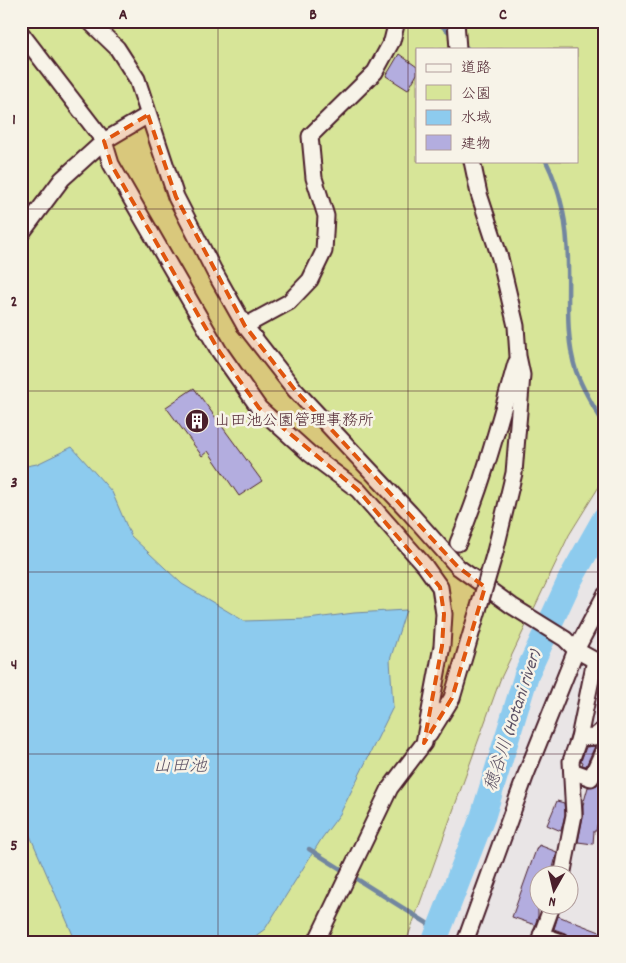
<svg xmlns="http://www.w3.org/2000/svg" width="626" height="963" font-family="Dekko,'Klee One',sans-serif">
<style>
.green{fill:#d7e598;stroke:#908262;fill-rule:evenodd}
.water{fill:#8dcbee;stroke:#7286a0}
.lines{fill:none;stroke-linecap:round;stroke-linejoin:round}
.stream{stroke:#7286a0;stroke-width:4.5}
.river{stroke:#8dcbee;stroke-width:25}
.building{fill:#b3addf;stroke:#4a1f2b}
.minor-casing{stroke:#4a1f2b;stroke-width:19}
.minor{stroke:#f7f3e8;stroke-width:15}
.minor-bridge-casing{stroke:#4a1f2b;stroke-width:19;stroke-linecap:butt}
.minor-bridge{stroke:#f7f3e8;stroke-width:15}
.marked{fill:#e0560e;fill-opacity:0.2;stroke:#e0560e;stroke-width:4;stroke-dasharray:10 6;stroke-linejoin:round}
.grid{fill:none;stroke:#4a1f2b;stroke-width:1;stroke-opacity:0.55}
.labels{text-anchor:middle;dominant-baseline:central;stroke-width:5;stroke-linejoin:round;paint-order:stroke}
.poi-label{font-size:16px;fill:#4a1f2b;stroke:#f7f3e8;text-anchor:start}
.water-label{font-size:18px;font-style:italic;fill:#5e5366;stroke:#f7f3e8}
.neatline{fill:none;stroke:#4a1f2b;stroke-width:2}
.grid-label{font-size:16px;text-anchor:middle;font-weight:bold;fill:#4a1f2b}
</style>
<rect width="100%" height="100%" fill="#e9e5e6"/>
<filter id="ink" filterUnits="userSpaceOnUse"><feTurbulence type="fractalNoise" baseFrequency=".02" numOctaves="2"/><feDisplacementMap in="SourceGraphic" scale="10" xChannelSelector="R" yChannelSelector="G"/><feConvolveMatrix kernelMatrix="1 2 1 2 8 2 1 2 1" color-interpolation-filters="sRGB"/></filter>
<g filter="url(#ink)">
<path class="green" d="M21,21h584v456l-36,58 -69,145 -94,262h-385zM417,49h160v112h-160z"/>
<path class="water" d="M72,447l40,45 19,44 51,48 62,37 64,-2 46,-6 52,-3 -16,50 3,47 -53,107 -18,24 -57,91 -18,13h-171l-51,-118 -4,-2v-355l16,-3z"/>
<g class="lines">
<g class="stream">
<path d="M436,21l18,15"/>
<path d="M462,43l6,6"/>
<path d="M546,161c16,32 22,68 22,104 1,35 -3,72 8,106 7,19 18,37 29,54"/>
<path d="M309,849l129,81"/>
</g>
<path class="river" d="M434,942l49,-126 44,-143 43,-93 35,-62"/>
</g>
<g class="building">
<path d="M399,54l18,13v7l-9,16 -22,-14z"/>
<path d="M194,388l68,93 -23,15 -31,-45 -6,5 -36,-49z"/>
<path d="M595,746l-9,20 -4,-1 1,-3 -2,-1 5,-14z"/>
<path d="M605,770v34l-4,17h-3l-2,10h-2l-1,13 -15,-2 5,-25v-12l5,-18 9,-2z"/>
<path d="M557,801l7,2 1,11 -4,17 -14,-6z"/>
<path d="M539,845l18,7 -6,24h-13v40l-3,9 -23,-8 25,-70h1z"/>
<path d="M558,916l47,18v8l-34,-1 -2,-5 -4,-3 -11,-4z"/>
</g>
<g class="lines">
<g class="minor-casing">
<g id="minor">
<path d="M89,21l28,27 20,31 39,118 38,74 31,55 50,64 115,123 48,54 54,39 53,33 11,11 29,16"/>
<path d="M456,21l2,28"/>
<path d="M21,33l83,108 7,23 108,187 40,57 51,46 48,36 67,76 15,21 4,27 -2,32 -18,97 -34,45 -74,154"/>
<path d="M472,161l7,33 21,64 16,68 2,30 4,19 -8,98 -19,79"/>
<path d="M21,234l41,-55 42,-38 44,-26"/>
<path d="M245,326l44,-24 21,-22 14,-29 2,-35 -12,-38 -4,-42 65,-64 17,-31 5,-20"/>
<path d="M458,543c25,-59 41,-120 58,-180"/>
<path d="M429,735l23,-37 26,-88"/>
<path d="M579,738l16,-78"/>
<path d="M572,771l19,7 14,-31"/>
<path d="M562,876l12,-61 -3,-54 8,-23 15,-1 11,-9"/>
<path d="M541,935l21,7"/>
<path d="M465,942l60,-165 51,-127 29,-55"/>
<path d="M539,942l13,-36"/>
</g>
</g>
<use href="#minor" class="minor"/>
<g class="minor-bridge-casing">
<path id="minor-bridge" d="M478,610l17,-58"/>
</g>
<use href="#minor-bridge" class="minor-bridge"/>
</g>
</g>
<path class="marked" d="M148,115l28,82 69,129 50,64 163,177 27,20 -33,111 -28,45 18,-97 2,-32 -4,-27 -82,-97 -99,-82 -40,-57 -108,-187 -7,-23z"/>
<path class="grid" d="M218,21v921M408,21v921M21,209h584M21,391h584M21,572h584M21,754h584"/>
<defs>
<g id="building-disc" transform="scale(1.25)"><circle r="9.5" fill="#4a1f2b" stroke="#f7f3e8"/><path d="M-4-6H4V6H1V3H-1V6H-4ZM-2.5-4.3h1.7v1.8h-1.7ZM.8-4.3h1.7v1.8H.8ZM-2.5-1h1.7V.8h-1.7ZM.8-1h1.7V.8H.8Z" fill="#fff"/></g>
</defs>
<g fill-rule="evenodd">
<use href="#building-disc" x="197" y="421"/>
</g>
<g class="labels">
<g class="poi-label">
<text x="214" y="421">山田池公園管理事務所</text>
</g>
<g class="water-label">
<text transform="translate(514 721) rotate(-72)">穂谷川 (Hotani river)</text>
<text x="180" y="767">山田池</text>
</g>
</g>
<rect width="626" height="963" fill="none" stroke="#f7f3e8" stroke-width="55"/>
<rect x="416" y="48" width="162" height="115" fill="#f7f3e8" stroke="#b29e9c"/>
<rect x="426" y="64" width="25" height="8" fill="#f7f3e8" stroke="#b29e9c"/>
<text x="461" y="72" font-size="15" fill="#4a1f2b">道路</text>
<rect x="426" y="85" width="25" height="15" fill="#d7e598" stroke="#b29e9c"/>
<text x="461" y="98" font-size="15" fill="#4a1f2b">公園</text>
<rect x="426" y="110" width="25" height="15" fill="#8dcbee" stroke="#b29e9c"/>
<text x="461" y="122" font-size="15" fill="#4a1f2b">水域</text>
<rect x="426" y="135" width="25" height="15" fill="#b3addf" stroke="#b29e9c"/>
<text x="461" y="148" font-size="15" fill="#4a1f2b">建物</text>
<g transform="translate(554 890) rotate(188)"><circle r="24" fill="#f7f3e8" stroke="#b29e9c"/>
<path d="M0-4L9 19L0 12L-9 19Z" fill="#4a1f2b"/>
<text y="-8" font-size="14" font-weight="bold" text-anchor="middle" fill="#4a1f2b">N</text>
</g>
<rect x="28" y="28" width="570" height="908" class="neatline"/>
<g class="grid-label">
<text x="123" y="19">A</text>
<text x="313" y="19">B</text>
<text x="503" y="19">C</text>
<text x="14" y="124">1</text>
<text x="14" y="306">2</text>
<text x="14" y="487">3</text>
<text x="14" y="669">4</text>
<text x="14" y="850">5</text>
</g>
</svg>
